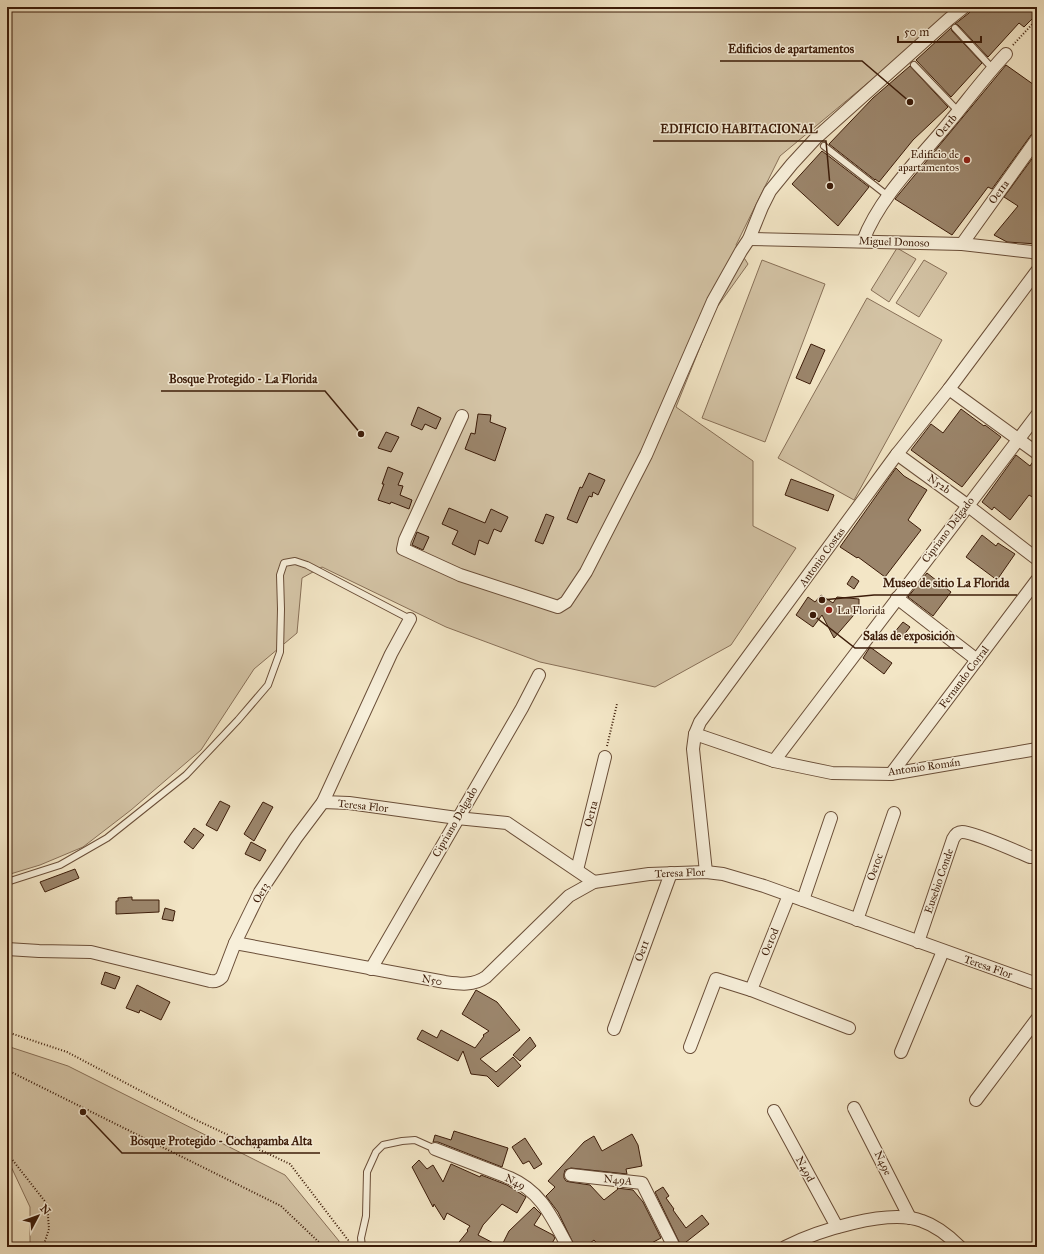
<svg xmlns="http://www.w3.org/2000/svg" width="1044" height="1254" font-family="'IM FELL Great Primer',serif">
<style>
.green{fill:#d4c4a6;stroke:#887058}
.building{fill:#9b856b;stroke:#3c1c09}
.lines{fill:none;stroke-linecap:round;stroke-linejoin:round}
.lane-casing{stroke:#6a4e38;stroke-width:8}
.street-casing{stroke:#6a4e38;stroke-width:14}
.path{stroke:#3c1c09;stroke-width:2;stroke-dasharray:1 2;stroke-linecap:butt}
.lane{stroke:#f7efda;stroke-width:6}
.street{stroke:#f7efda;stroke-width:12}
.poi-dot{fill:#8f2418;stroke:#f7efda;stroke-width:1.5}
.labels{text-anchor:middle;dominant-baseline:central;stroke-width:3;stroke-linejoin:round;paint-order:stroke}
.street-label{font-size:11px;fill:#3c1c09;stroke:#f7efda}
.poi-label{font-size:11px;fill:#3c1c09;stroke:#f7efda;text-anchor:end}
.leader{fill:none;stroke:#3c1c09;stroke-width:1.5}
.callout-dot{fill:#3c1c09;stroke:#f7efda;stroke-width:1.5}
.callout-label{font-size:12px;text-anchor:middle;font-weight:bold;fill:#3c1c09;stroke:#f7efda;stroke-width:3;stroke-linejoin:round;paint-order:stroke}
</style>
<rect width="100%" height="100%" fill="#f3e6c6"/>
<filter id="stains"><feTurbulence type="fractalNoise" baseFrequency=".005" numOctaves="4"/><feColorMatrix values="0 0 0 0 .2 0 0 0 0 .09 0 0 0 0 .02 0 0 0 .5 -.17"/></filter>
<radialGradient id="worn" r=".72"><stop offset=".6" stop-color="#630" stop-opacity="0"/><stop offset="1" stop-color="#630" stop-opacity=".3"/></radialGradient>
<g class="green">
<path d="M7,7h952l-179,149 -44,89 12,19 -33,46 -39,97 77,54v65l43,22 -65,97 -76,42 -115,-25 -94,-35 -124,-60 -20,11 -5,55 -43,36 -53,81 -70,60 -48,37 -43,18 -33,10z"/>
<path d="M897,248l19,11 -27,43 -18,-12z"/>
<path d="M762,260l63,24 -60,158 -63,-24z"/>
<path d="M924,260l23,13 -28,44 -23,-14z"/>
<path d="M867,298l75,42 -88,160 -76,-42z"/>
<path d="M7,1046l61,20 217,109 54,66v6h-309v-40l-23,-49z"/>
</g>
<g class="building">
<path d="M974,7h63v7l-13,13 -5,-4 -31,34 -30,-32 -3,-1 14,-11z"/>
<path d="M951,28l1,3 30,32 -31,34 -35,-37z"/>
<path d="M1006,65l31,22v45l-6,3 -39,54 -4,-2 -36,48 -57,-36z"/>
<path d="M910,66l38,41 -35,33 -34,42 -4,-3v1l-46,-36 44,-46z"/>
<path d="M822,151l47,36 -31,39 -46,-42z"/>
<path d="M1037,152v92l-30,-2 -13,-7 24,-29 -14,-9z"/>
<path d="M811,344l14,6 -15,34 -14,-6z"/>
<path d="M418,407l23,11 -5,11 -11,-5 -3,6 -11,-5z"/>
<path d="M961,409l23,17 1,-1 16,12 -39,50 -51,-37 20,-26 12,9z"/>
<path d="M478,414l13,1 -1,7 16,6 -11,33 -30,-12 6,-16 4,1z"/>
<path d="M386,432l13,5 -8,15 -13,-4z"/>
<path d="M1016,455l14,11 4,-6h3v40l-8,-5 -19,25 -16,-13 -2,3 -10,-8z"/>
<path d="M388,467l15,6 -5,12 5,1 -3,9 12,5 -3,9 -18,-7 -1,2 -12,-4 6,-16h-2z"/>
<path d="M896,468l8,8 23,14 -19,30 13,10 -36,47 -27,-20 -1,1 -17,-11z"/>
<path d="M589,473l16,7 -7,15 -5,-3 -1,5 -3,-1 -12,27 -10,-4 13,-32 2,1z"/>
<path d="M791,479l43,16 -6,16 -43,-16z"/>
<path d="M449,508l36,15 6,-14 17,8 -7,15 -7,-3 -6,15 -9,-4 -4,15 -23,-11 6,-13 -16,-7z"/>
<path d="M546,514l8,3 -11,27 -8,-3z"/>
<path d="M417,532l12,5 -6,13 -11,-5z"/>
<path d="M982,535l14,11 2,-3 17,11 -18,26 -31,-23z"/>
<path d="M927,573l24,19 -18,24 -25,-19z"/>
<path d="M852,576l7,5 -5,8 -7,-5z"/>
<path d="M821,595l12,8 4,-6 22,2v7l-6,10 -19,22 -12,-23 -9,12 -17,-12 12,-18 7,5z"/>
<path d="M903,622l7,5 -10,13 -7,-6z"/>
<path d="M870,647l22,16 -8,11 -21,-16z"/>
<path d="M220,801l10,5 -13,25 -11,-6z"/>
<path d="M263,802l10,5 -19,34 -10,-7z"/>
<path d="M194,828l10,7 -11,14 -9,-7z"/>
<path d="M251,842l15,8 -6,11 -15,-7z"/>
<path d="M75,869l4,9 -34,14 -5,-10z"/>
<path d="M132,897v3h27v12l-43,2v-13h2v-3z"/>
<path d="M165,908l10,3 -2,10 -11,-2z"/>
<path d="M105,972l15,5 -5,12 -14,-5z"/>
<path d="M137,985l33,17 -9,18 -21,-10 -1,3 -13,-5z"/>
<path d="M476,990l21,12 23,28 -40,29 16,13 17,-15 8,9 -23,21 -11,-11 -16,-2 -8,-23 -5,10 -41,-22 5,-9 15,8 4,-8 34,18 9,-12 -1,-1 6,-4 -27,-17z"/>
<path d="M530,1037l6,9 -16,15 -7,-6z"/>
<path d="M454,1131l54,17 -6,19 -64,-25h-5l2,-7 16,5z"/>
<path d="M632,1134l6,11 4,21 -16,3 1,5 -56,-6 -6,2 -1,4v4l2,3 4,1 20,3 14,15 14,-11 -1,-1 16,2 10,12 18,36 -17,9h-44l-6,-7 -9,7h-10l-17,-35 -12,-16 9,-9 -7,-6 36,-39 10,-6 8,15z"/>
<path d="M525,1138l17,26 -8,5 -5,-8 -6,3 -11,-17z"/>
<path d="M419,1160l8,9 6,-4 10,17 8,-18 29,13 1,-2 26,10 19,12 -9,16 -15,-9 -19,21 -5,10 23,12 8,-16 25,-24 7,7 -7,11 19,10 2,3 -5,9h-95l13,-16 -1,-1 3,-4 -23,-13 -3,7 -10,-16 -1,3 -21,-40z"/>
<path d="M663,1187l6,9 -3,2 8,11 -1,1 13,18 16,-13 7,9 -28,22 -26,-54z"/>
</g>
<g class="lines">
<g class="lane-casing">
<g id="lane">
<path d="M955,28l37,40"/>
<path d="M914,65l44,46"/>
<path d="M824,146l64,50"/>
<path d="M7,882l53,-17 47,-27 79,-63 52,-55 30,-35 12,-33 1,-43 -1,-34 4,-12 11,-2 12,4 103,54"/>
<path d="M362,1247l-1,-9 5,-22 1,-44 9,-20 7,-7 19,-4 13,-1 20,9"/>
</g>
</g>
<g class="street-casing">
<g id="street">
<path d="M749,239l213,5 70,8 5,2"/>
<path d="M863,241c16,-43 55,-81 84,-116 20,-24 38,-49 59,-71"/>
<path d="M962,244l75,-105"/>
<path d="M949,389l88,64"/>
<path d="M462,416l-57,124 -2,9 57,26 98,32 8,-5 20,-30 60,-117 67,-154 28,-50 8,-12 13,-32 8,-16 22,-27 24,-26 133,-119 15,-12"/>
<path d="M897,454l70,51 70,54"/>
<path d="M897,598l80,62"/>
<path d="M695,734l79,27 58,12 59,1 146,-25"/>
<path d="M774,761l263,-346"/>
<path d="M891,774l146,-194"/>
<path d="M323,802l26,1 108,15 50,5 87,59"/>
<path d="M577,870l28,-113"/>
<path d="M706,872l-13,-123 2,-15 5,-12 197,-268 52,-65 88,-118"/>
<path d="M803,900l28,-82"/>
<path d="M857,920l37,-107"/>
<path d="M918,942l35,-103c2,-4 5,-7 9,-7 12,0 56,20 68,25h3l4,-2"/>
<path d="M235,943l210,39c15,2 28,4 41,-5l83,-81 25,-14 55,-8 57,-2 17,2 41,12 273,98"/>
<path d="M7,949l32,2 52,1 119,29c5,1 8,0 12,-4l13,-34 25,-51 36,-54 27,-36 68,-148 19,-35"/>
<path d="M371,969l151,-261 17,-33"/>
<path d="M751,990l38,-95"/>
<path d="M614,1029l57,-156"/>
<path d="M690,1047l26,-68 35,11 98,38"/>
<path d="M901,1052l42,-101"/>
<path d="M976,1100l61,-81"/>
<path d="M854,1108l56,110"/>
<path d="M774,1111l63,116"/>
<path d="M435,1149l75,29c32,14 42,40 58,69"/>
<path d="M571,1175l71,8 32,64"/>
<path d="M785,1247c32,-16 103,-39 137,-26 15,5 27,15 38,26"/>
</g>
</g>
<g class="path">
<path d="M1013,45l24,-26"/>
<path d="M607,746l10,-42"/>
<path d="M7,1032l60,20 127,67 96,45 58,76v7"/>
<path d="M7,1070l274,136 43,41"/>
<path d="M7,1153l40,51 2,25 -6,18"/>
</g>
<use href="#lane" class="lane"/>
<use href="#street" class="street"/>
</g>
<g class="poi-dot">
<circle cx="967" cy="160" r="4"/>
<circle cx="829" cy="610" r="4"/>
</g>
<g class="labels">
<g class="street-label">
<text transform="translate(946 126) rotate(-50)">Oe11b</text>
<text transform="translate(999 192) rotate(-54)">Oe11a</text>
<text transform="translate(894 242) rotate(2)">Miguel Donoso</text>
<text transform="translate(939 484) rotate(36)">N52b</text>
<text transform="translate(948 530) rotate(-53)">Cipriano Delgado</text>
<text transform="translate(822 557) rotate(-54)">Antonio Costas</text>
<text transform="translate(964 677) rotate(-53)">Fernando Corral</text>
<text transform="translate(924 767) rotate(-8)">Antonio Román</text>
<text transform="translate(363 806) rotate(6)">Teresa Flor</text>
<text transform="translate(591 814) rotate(-76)">Oe11a</text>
<text transform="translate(455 822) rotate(-60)">Cipriano Delgado</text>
<text transform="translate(875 867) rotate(-71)">Oe10c</text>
<text transform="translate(680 873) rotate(-2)">Teresa Flor</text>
<text transform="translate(939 881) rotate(-71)">Eusebio Conde</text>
<text transform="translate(261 893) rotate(-59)">Oe13</text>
<text transform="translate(770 942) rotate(-68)">Oe10d</text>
<text transform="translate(642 951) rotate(-70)">Oe11</text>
<text transform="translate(988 967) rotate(19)">Teresa Flor</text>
<text transform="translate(432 980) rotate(10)">N50</text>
<text transform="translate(883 1163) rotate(64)">N49e</text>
<text transform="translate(805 1169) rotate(62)">N49d</text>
<text transform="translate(618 1180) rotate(6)">N49A</text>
<text transform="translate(515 1182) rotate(27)">N49</text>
</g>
<g class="poi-label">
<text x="959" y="154">Edificio de<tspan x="959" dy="13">apartamentos</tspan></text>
<text x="837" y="610" text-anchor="start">La Florida</text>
</g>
</g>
<path class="leader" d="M910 102L862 61H720M830 186L826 141H653M361 434L325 391H161M822 600L874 595H1017M813 615L855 648H963M83 1112L122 1153H320"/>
<g class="callout-dot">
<circle cx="910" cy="102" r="4"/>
<circle cx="830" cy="186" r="4"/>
<circle cx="361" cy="434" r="4"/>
<circle cx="822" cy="600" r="4"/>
<circle cx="813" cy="615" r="4"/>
<circle cx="83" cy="1112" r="4"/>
</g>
<g class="callout-label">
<text x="791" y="53">Edificios de apartamentos</text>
<text x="739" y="133">EDIFICIO HABITACIONAL</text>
<text x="243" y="383">Bosque Protegido - La Florida</text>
<text x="946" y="587">Museo de sitio La Florida</text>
<text x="909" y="640">Salas de exposición</text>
<text x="221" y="1145">Bosque Protegido - Cochapamba Alta</text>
</g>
<rect width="1044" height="1254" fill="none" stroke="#f3e6c6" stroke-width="24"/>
<rect x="8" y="8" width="1028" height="1238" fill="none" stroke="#3c1c09" stroke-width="2"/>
<rect x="12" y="12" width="1020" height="1230" fill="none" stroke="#3c1c09"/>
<g transform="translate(38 1216) rotate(49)" stroke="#f7efda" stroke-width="3" paint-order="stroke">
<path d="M0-3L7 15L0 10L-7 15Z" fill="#3c1c09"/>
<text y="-6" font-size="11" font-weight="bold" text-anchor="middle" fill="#3c1c09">N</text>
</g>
<path d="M898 36v6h83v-6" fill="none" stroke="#3c1c09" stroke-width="2"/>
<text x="904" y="36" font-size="12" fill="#3c1c09" stroke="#f7efda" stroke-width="3" paint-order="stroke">50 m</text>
<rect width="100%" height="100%" filter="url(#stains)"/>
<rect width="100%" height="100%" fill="url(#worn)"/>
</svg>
